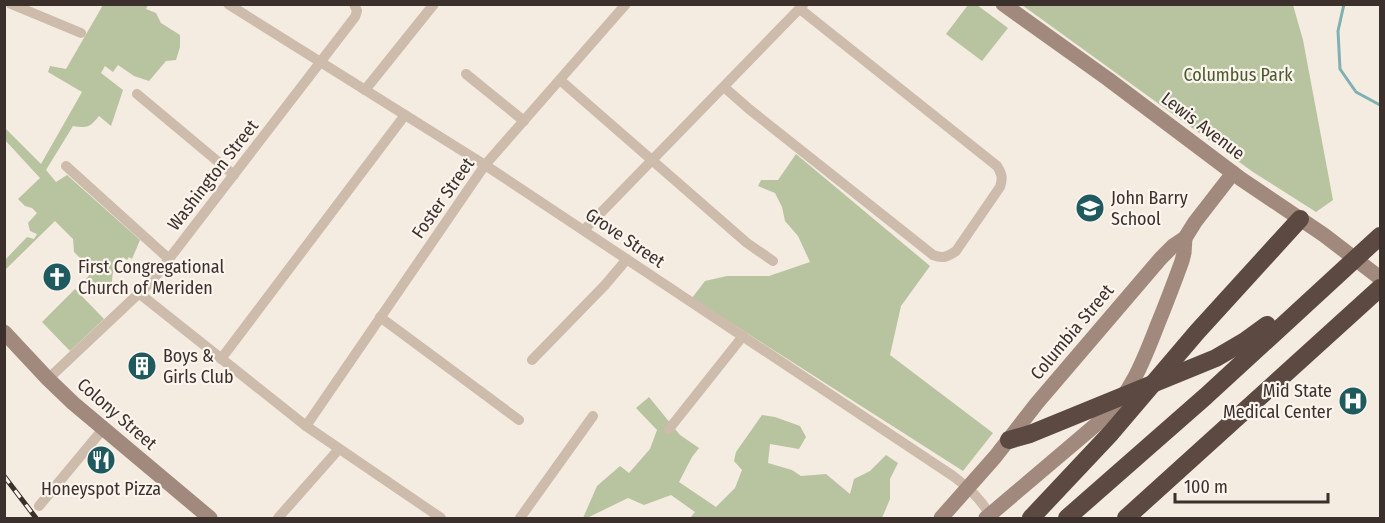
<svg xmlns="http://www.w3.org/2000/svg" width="1385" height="523" font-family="'Fira Sans Condensed',sans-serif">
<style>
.green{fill:#b8c4a0}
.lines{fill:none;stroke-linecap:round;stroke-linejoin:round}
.stream{stroke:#7fb0b2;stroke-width:3}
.street{stroke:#cdbbac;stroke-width:10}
.secondary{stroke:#a18a7d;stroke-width:15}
.highway{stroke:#5c4a42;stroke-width:18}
.rail-casing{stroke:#3b302b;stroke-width:5}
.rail{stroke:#fbf5ee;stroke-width:3;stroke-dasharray:9;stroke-linecap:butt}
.labels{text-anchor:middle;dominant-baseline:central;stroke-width:4.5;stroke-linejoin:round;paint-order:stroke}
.park-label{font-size:18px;fill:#4a5a2e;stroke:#fbf5ee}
.street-label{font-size:18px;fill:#3b302b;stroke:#fbf5ee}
.poi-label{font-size:18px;fill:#3b302b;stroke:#fbf5ee;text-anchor:start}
</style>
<rect width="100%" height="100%" fill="#f4ebe1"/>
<g class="green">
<path d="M103,5h45l-2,4 10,4 5,10 19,12v12l-4,13 -10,1 -17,20 -15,-5 -16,-11 -5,7 -8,-6 -4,7 22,17 -12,36 -12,-10c-10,12 -11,12 -26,10l-27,44 10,12 11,-7 73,65 -8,19 -3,-2 -2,3 -4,-3c-11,12 -11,17 -11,33h-22l-7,-8 10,-11 -19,-19 -1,-13 -18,-18 -50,49v-10l22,-23 7,2 3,-5 -7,-3 -2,-8 9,-10 -5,-5 -7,-2 -7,-7 22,-21 -35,-38v-12l36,36 41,-72 -34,-20 2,-6 16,3z"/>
<path d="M968,5h9l31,23 -26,33 -36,-27z"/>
<path d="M1022,5h271l10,35 30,160 -17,12 -63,-40z"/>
<path d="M796,154l134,112 -29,40 -11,49 103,78 -30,38 -271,-173 13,-17 22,-5h42l41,-14 -12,-26 -13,-15 -3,-14 -7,-14 -17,-7 3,-6h17z"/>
<path d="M75,289l29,30 -34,32 -28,-29z"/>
<path d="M649,397l31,38 19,13 -7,9 -13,25 37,25 19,-19 7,-18 -8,-9 2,-9 26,-37 13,2 25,9 6,11 -7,12 -29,-5 -2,19 24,7 9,6 25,-2 24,20 4,-15 16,-8 16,-16 12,8 -8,16v20l-8,19h-192l5,-6 -24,-17 -27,10 -16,-7 -41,20h-4l14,-32 23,-20 9,7 21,-24 7,-19 -21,-22z"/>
</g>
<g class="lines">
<path class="stream" d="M1344,4l-6,27 2,38 16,23 24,13"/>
<g class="street">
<path d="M11,4l70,29"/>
<path d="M228,4l257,161 468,311c15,11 28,23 37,39"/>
<path d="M466,74l58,47"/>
<path d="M560,80l187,163 26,18"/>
<path d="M724,87l25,22 184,146c10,4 14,2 23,-4l44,-64c3,-9 2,-13 -3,-21l-197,-157"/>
<path d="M365,90l69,-86"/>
<path d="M137,94l97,81"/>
<path d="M66,166l103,93"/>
<path d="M584,230l219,-225"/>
<path d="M140,294l166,132 135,92"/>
<path d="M380,317l139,103"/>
<path d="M221,359l184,-244"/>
<path d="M532,360l73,-75 22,-26"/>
<path d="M48,379l104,-98 203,-264 2,-6 -3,-7"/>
<path d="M306,426l179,-261 141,-161"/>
<path d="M669,429l74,-93"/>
<path d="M39,506l64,-77"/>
<path d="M278,518l61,-69"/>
<path d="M520,518l73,-102"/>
</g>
<g class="secondary">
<path d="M1003,4l105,75 133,100 83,56 56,43"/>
<path d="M4,332l44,47 25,24 137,115"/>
<path d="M941,518l54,-61 42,-54 124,-145 12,-12 12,-8 10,-16 38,-49"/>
<path d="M986,518l119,-101c27,-25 39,-58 52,-91 9,-22 17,-43 25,-65l2,-8 1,-15"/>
</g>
<g class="highway">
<path d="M1009,440l21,-6 186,-76 29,-17 22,-16"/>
<path d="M1031,518l80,-85 86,-101 103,-113"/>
<path d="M1067,518l139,-122 174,-160"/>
<path d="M1126,518l254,-230"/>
</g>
<g class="rail-casing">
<path id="rail" d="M4,476l32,42"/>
</g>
<use href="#rail" class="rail"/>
</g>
<defs>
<g id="school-disc" transform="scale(1.5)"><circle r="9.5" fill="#1f5a5e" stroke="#fbf5ee"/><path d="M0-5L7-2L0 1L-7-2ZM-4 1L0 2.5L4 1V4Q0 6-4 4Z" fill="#fff"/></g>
<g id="church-disc" transform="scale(1.5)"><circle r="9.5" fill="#1f5a5e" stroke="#fbf5ee"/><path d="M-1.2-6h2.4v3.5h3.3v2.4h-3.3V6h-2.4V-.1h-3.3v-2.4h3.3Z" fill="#fff"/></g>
<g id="building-disc" transform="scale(1.5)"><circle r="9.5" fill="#1f5a5e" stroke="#fbf5ee"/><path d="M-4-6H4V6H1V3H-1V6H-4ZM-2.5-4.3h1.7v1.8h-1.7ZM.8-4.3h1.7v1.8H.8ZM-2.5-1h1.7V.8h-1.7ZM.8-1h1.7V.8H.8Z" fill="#fff"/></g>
<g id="hospital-disc" transform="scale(1.5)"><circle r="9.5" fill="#1f5a5e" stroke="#fbf5ee"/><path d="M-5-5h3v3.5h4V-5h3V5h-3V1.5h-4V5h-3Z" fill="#fff"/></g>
<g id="restaurant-disc" transform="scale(1.5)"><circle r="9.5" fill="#1f5a5e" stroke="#fbf5ee"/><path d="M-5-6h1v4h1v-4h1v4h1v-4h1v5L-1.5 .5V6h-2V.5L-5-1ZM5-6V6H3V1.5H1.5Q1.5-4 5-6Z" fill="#fff"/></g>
</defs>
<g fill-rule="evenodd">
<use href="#school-disc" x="1090" y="208"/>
<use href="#church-disc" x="57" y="277"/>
<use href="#building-disc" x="142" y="366"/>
<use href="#hospital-disc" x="1353" y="401"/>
<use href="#restaurant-disc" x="101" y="460"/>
</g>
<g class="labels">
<g class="park-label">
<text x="1238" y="75">Columbus Park</text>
</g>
<g class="street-label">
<text transform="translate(1203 126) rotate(37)">Lewis Avenue</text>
<text transform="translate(213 175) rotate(-52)">Washington Street</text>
<text transform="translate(443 198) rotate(-55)">Foster Street</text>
<text transform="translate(625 238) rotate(34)">Grove Street</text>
<text transform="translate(1072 332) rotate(-50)">Columbia Street</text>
<text transform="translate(117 414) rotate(41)">Colony Street</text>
</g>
<g class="poi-label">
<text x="1111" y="198">John Barry<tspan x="1111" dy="21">School</tspan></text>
<text x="78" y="267">First Congregational<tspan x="78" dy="21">Church of Meriden</tspan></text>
<text x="163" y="356">Boys &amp;<tspan x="163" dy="21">Girls Club</tspan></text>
<text x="1332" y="391" text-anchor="end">Mid State<tspan x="1332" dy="21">Medical Center</tspan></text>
<text x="101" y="489" text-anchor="middle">Honeyspot Pizza</text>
</g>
</g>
<rect width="1385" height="523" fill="none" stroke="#3b302b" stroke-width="12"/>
<path d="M1175 493v9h153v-9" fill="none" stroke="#3b302b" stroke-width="3"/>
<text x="1184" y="493" font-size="18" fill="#3b302b" stroke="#fbf5ee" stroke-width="4.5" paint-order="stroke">100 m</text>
</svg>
